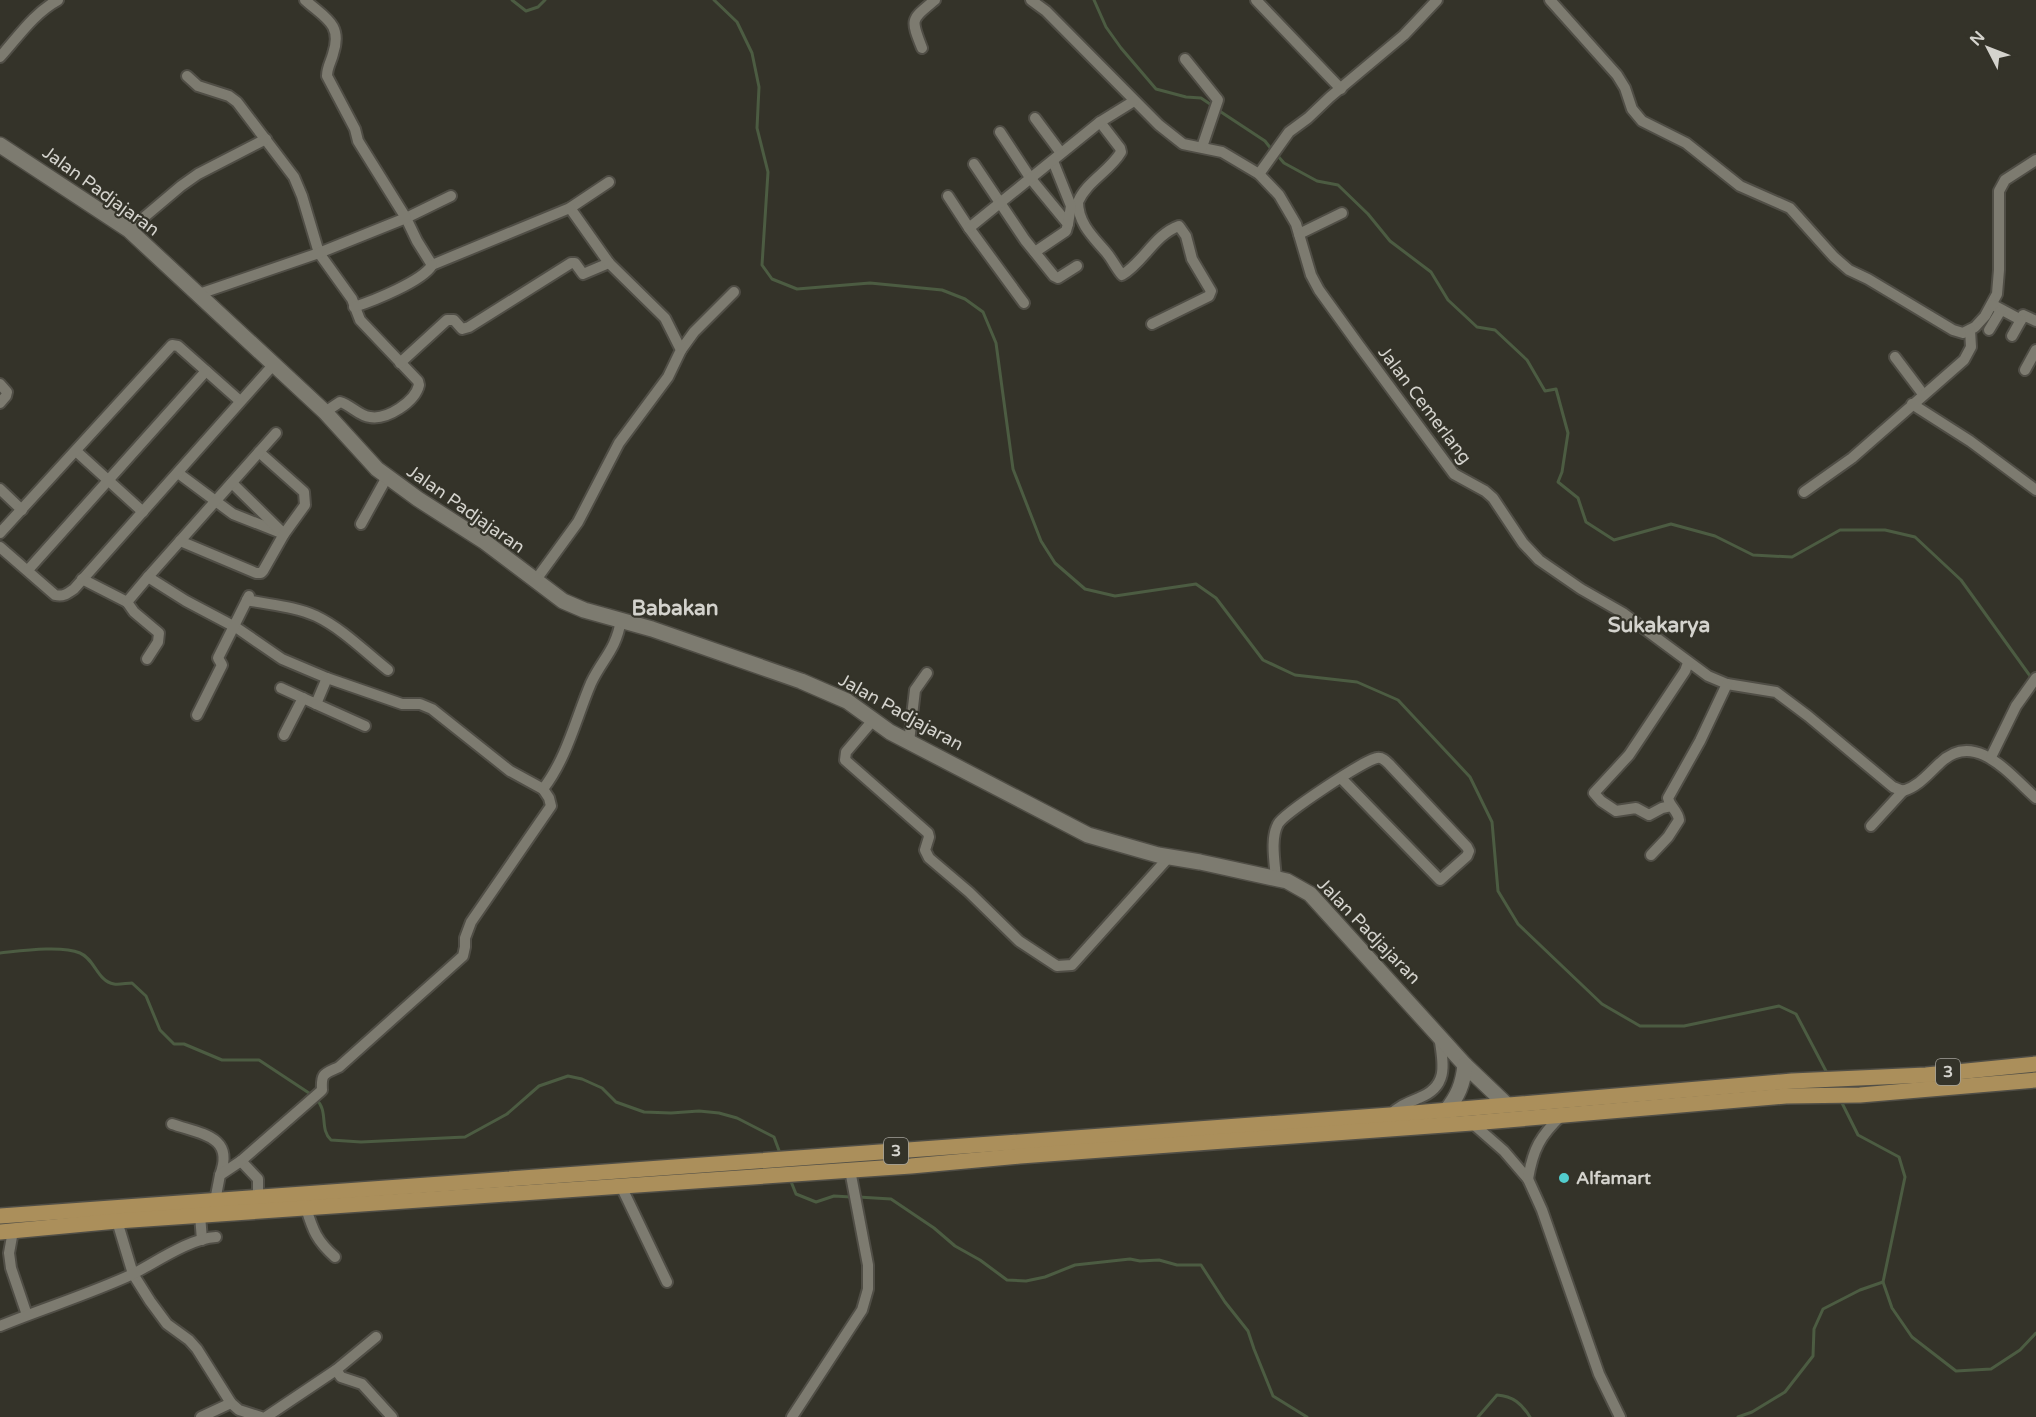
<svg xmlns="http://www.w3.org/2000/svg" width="2036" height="1417" font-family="'Varela Round',sans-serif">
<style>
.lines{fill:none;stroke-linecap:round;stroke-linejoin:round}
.stream{stroke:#4c5c42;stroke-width:3}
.street-casing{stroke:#504e46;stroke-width:14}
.secondary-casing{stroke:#504e46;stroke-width:18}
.primary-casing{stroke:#504e46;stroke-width:18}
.street{stroke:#7d7b70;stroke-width:10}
.secondary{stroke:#7d7b70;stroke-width:15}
.primary{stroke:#ab8f5b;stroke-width:15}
.poi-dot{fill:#52cdcd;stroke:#343329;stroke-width:2}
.labels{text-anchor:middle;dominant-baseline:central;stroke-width:4.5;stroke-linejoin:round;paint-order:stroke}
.shield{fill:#343329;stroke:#a4a39c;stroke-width:1.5}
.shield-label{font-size:16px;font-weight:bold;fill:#d4d3cd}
.street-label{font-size:18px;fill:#d4d3cd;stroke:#343329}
.poi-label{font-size:18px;font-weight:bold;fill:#d4d3cd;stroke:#343329;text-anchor:start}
.quarter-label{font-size:21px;font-weight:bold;fill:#d4d3cd;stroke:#343329}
</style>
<rect width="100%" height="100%" fill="#343329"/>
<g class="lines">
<g class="stream">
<path d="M512,0l14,11 12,-4 7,-7"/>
<path d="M714,0l23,22 15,31 7,34 -2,41 11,44 -6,93 10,14 25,10 73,-6 72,7 23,9 18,13 13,31 17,126 28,72 14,22 30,26 30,7 81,-12 20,14 47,62 32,15 62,7 41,18 72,77 22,45 6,69 20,33 84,80 38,22h44l95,-20 17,8 31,59"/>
<path d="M1094,0l12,27 15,21 35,41 30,8 15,1 12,8"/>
<path d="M1218,110l47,31 7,9"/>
<path d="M1277,155l7,8 33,18 21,4 30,29 22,27 41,31 17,28 29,27 18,3 32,30 18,31 11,-2 12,44 -6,39 -4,10 20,16 8,24 28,18 57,-16 44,12 38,19 39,2 48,-27h45l30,7 46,43 72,100"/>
<path d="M0,953c20,-2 61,-8 80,0 15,6 17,28 34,31 5,1 13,-1 18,-1l14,13 14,34 14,14h10l38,16h37l53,35"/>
<path d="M316,1099c13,12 3,30 15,41l30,2 104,-5 42,-23 32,-28 29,-10 14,3 20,9 14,14 28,10 27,1 28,-2 20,2 18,5 37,19 7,19"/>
<path d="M1841,1101l17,34 41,22 6,20 -22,105 9,26 20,29 44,34 35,-2 29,-19 16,-17"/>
<path d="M790,1179l6,15 20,8 18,-6 17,1"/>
<path d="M858,1197l33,2 43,29 21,18 25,14 27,20 19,1 19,-4 30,-12 55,-6 10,2 19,-1 18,5h24l24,37 23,29 6,18 19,47 34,21"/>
<path d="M1478,1417l19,-22c16,1 25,9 33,22"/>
<path d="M1738,1417l14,-5 33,-20 28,-36 1,-27 9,-20 37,-19 23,-8"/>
</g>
<g class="street-casing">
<g id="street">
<path d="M1031,0l15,11 113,114 24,19 39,8 37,22 20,21 17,29 15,51 8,15 39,54 96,130 31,17 8,7 30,45 16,17 42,29 42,24 85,63 19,8 49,8 32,24 85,71 10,4c16,-5 25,-17 37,-28 35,-34 70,12 96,35"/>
<path d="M1256,0l85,89"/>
<path d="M1550,0l67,75 8,13 7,21 10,12 44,22 54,43 50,22 44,49 15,13 19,9 85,51 10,3 12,-6 10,-11 12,-22 2,-24v-79l6,-11 31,-20"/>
<path d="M922,48c-12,-30 -11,-28 13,-48"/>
<path d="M0,57c18,-20 34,-44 58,-57"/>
<path d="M1185,59l33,41 -16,47"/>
<path d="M187,76l11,10 31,10 8,6 57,75 8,19 17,57 33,46 8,21 58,61 1,4c-4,17 -32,35 -49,32 -11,-1 -19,-12 -30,-15l-15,10"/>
<path d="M1035,118l26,35"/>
<path d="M1100,122l20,26 1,4c-11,19 -35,30 -43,50 0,21 15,35 28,50 6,7 10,16 16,23 21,-12 33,-41 57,-49l7,10 6,23 19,32 -2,5 -57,28"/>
<path d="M1000,132l31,47 37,45 -2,7 -31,21"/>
<path d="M1053,161l18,45 -3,18"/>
<path d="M974,164l51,76 29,36 4,2 19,-12"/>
<path d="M1259,174l30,-42 19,-14 22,-21 74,-62 33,-35"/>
<path d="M451,196l-45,22 11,23 15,24 138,-57 39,-26"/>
<path d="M948,196l21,32 55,75"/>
<path d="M969,228l131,-106 34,-21"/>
<path d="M129,230l52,-44 17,-12 68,-35"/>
<path d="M1299,234l43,-21"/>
<path d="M199,294l120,-41 87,-35 -48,-77 -3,-12 -28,-53c0,-9 4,-14 6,-22 10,-30 -8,-36 -28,-54"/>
<path d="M1993,305l28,15 2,-5 13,6"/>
<path d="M354,307c19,-6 69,-26 78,-42"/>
<path d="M1989,330l12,-20"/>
<path d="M2012,336l9,-16"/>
<path d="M681,350l13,-18 40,-40"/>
<path d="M1895,357l28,37"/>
<path d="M400,363l47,-43h7l8,9 7,-2 102,-64h4l8,11 26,-11"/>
<path d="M2025,370l11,-20"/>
<path d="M0,384l7,8 -1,4 -6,7"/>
<path d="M1912,404l58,37 66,49"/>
<path d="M76,451l67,61"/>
<path d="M178,473l55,41 51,20"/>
<path d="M232,483l50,49"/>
<path d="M0,489l22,21"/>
<path d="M1804,492l48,-34 112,-98 7,-13 -1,-17"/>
<path d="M361,524l26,-47"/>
<path d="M0,533l172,-188 6,1 62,55"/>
<path d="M180,541l76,32h5l2,-2 21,-37 21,-29 -1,-13 -45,-40"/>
<path d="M0,547l55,48c8,2 12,-1 19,-6l200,-225"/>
<path d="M28,570l178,-199"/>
<path d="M148,577l128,-144"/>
<path d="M82,579l45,23 21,-25 38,24 51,27 45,31 45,19 75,26h18l12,5 78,62 33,18"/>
<path d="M535,581l43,-59 41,-79 49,-66 13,-27 -16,-32 -56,-55 -39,-55"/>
<path d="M247,600c23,5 47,6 69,16 27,13 49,36 72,54"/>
<path d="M127,602l7,10 25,21 -1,9 -11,17"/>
<path d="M281,688l35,16 11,-26"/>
<path d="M316,704l49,22"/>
<path d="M197,715l25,-50 -4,-7 31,-62"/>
<path d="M874,719l-28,33 -1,8 83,73 1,4 -4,13 4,8 40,34 50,49 38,25 15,-1 97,-108"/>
<path d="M284,735l19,-37"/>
<path d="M909,742l6,-52 12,-17"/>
<path d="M1991,757l25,-51 20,-28"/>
<path d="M1671,806l-9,2 -13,7 -13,-7 -20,3 -15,-10 -7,-8 35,-38 56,-84 3,-8"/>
<path d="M1871,826l32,-35"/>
<path d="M1651,855l17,-18 11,-17c-1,-9 -9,-13 -11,-22l32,-57 27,-57"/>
<path d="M1276,879c-1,-16 -6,-40 2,-55 6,-11 88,-65 99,-66 5,-1 9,3 12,6l78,83 2,4 -2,5 -27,24 -99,-102"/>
<path d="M1390,1115c9,-9 17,-12 29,-17 31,-12 24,-36 20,-62"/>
<path d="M1472,1123l32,28 24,28 14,31 57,164 21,43"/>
<path d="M172,1124c29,10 63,12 48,51"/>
<path d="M241,1161l17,18v17"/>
<path d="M1528,1179c5,-30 12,-43 34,-64"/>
<path d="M621,1186l46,96"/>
<path d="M215,1201l5,-26 21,-14 79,-69 2,-2c-1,-17 2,-16 17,-23l124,-111 2,-9v-9l6,-16 80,-116 -2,-8 -6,-9c24,-31 33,-71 48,-106 12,-25 25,-33 30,-63"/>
<path d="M306,1208c7,23 11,33 29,49"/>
<path d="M200,1215l2,25"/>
<path d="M117,1221l16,53 17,27 17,23 22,16 8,9 34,54 8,7 22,7"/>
<path d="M13,1231l-4,22 2,15 16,47"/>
<path d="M0,1326c44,-18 90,-32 133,-52 23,-12 58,-36 83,-37"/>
<path d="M336,1370l5,7 21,7 30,33"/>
<path d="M201,1417l30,-14"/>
<path d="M266,1417l70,-47 40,-33"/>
<path d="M792,1417l70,-107 6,-21v-24l-18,-95"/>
</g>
</g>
<g class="secondary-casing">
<g id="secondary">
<path d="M0,145l129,85 196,182 52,57 41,30 67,43 78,59 21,9 68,19 46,16 103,36 46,20 43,31 198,103 70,20 42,7 87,19 23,13 155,171 42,40"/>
<path d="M1446,1111c12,-15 17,-27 19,-46"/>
</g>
</g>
<g class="primary-casing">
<g id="primary">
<path d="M0,1216l1390,-101 402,-34 134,-6 110,-11"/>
<path d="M0,1232l117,-11 794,-55 109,-10 452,-33 314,-27 74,-1 176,-15"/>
</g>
</g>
<use href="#street" class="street"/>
<use href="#secondary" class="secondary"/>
<use href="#primary" class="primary"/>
</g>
<circle class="poi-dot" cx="1564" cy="1178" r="6"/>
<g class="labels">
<g class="shield">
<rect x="1936" y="1059" width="24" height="26" rx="4.5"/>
<rect x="884" y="1138" width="24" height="26" rx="4.5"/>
</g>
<g class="shield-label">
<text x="1948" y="1072">3</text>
<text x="896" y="1151">3</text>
</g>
<g class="street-label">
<text transform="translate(101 191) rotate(36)">Jalan Padjajaran</text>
<text transform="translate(1425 405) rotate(53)">Jalan Cemerlang</text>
<text transform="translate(466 509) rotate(35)">Jalan Padjajaran</text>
<text transform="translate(901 712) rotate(29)">Jalan Padjajaran</text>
<text transform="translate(1369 931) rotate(46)">Jalan Padjajaran</text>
</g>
<g class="poi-label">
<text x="1576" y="1178">Alfamart</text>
</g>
<g class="quarter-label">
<text x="675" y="608">Babakan</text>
<text x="1659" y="625">Sukakarya</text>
</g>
</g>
<g transform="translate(1988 48) rotate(312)" stroke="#343329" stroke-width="4.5" paint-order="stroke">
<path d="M0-4.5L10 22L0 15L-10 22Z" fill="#d4d3cd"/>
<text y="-9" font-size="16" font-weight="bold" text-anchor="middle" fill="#d4d3cd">N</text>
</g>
</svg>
